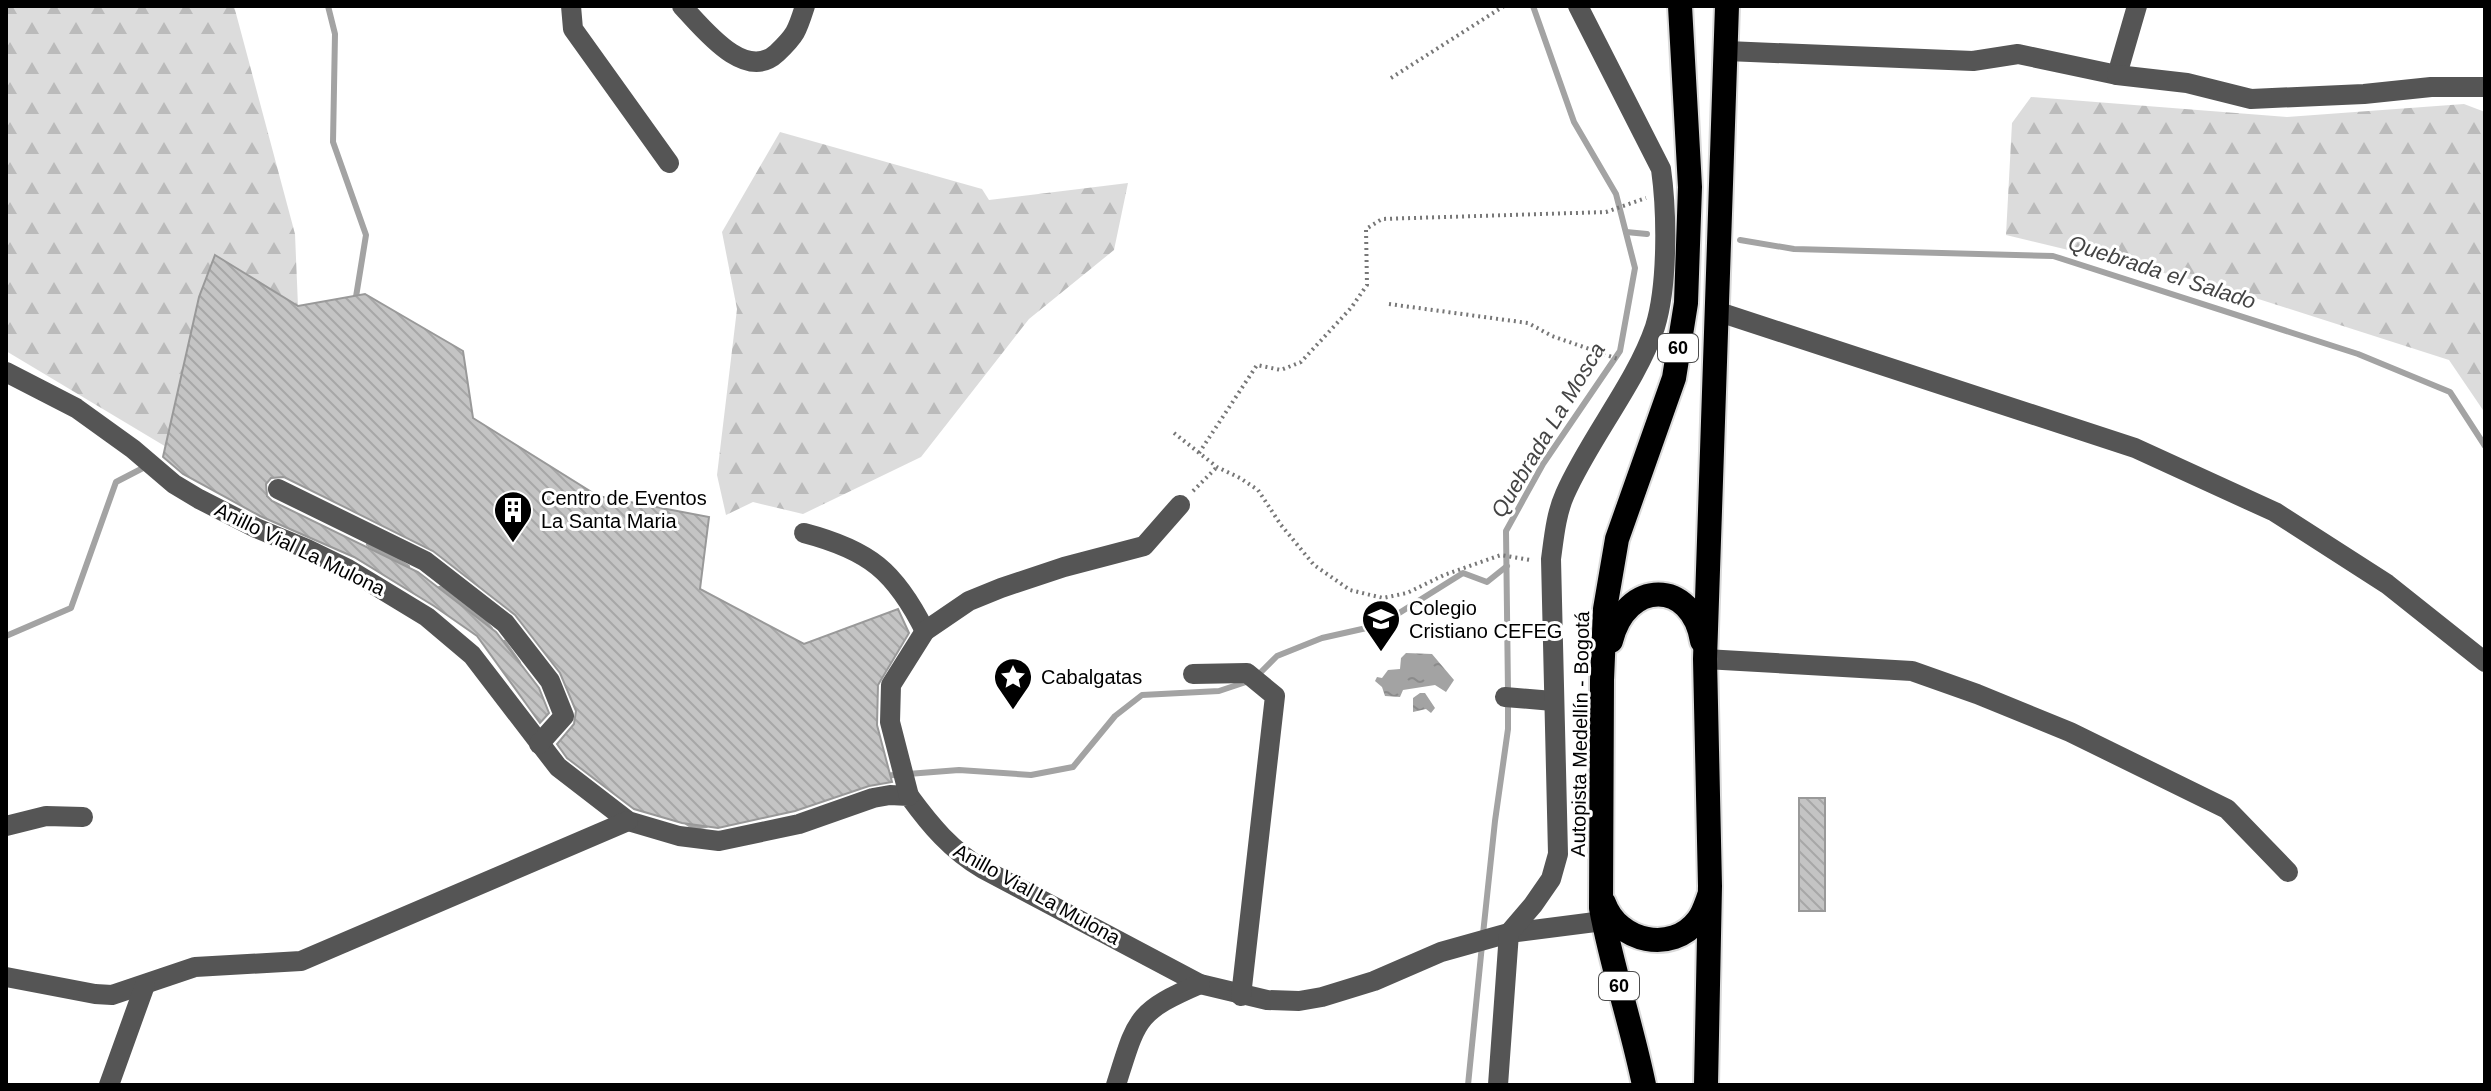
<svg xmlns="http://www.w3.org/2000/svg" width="2491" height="1091" font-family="Arial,sans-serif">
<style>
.forest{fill:url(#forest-firs)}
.water{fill:url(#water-ripples)}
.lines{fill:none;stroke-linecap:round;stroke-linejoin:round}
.stream{stroke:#a3a3a3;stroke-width:6}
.building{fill:url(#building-back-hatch);stroke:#999;stroke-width:2}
.highway-casing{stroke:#dbdbdb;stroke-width:28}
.path{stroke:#777;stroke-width:4;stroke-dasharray:2 4;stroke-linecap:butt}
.minor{stroke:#555;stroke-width:20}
.highway{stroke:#000;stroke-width:24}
.labels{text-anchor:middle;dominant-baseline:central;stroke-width:6;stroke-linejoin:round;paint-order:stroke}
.shield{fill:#fff;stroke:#4c4c4c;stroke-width:2}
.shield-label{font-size:18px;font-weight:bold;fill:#000}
.poi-label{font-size:20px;fill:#000;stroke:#fff;text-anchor:start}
.street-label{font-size:20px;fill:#000;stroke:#fff}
.water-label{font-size:22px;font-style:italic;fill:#444;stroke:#fff}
</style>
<defs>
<pattern id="forest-firs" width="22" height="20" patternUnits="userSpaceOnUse" patternTransform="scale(2)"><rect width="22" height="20" fill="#dcdcdc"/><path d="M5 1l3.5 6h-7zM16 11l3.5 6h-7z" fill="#bbb"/></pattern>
<pattern id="water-ripples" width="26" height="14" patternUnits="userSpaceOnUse" patternTransform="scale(2)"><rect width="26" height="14" fill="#a3a3a3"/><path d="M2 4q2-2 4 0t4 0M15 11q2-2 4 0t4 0" fill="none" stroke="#8b8b8b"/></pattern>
<pattern id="building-back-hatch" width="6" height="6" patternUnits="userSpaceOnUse" patternTransform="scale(2)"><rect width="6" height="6" fill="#c4c4c4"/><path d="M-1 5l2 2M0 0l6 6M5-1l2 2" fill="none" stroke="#a7a7a7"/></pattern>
</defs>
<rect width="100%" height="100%" fill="#fff"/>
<g class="forest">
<path d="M6,6h228l61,228 3,72 -83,-50 -16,41 -31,151 -162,-97z"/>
<path d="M2031,97l256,20 177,-13 21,8v301l-36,-53 -231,-74 -212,-51 6,-112z"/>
<path d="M780,132l202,57 7,11 139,-17 -14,67 -85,69 -108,138 -118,57 -50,-12 -27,13 -9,-40 20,-166 -15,-77z"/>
</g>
<g class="water">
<path d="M1406,653l26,1 22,26 -8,12 -11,-7 -32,5 -3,7 -15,-1 -3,-9 -7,-6 2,-4 5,1 6,-8 12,-1 1,-11z"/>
<path d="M1420,693h5l10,15 -4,5 -5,-4 -13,3v-14z"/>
</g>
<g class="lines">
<g class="stream">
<path d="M328,6l7,28 -2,108 33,93 -11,68"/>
<path d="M1626,232l21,2"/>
<path d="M1740,240l54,9 259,7 305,98 92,38 35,54"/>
<path d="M369,544l38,23"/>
<path d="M440,589l39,28 11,12"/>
<path d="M6,636l65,-28 45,-126 27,-14"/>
<path d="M504,643l14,20"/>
<path d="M1258,675l19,-19 45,-18 58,-13 83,-52 24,9 20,-16"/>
<path d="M1508,692l-2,-161 37,-67 77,-113 15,-83 -19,-74 -42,-72 -41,-116"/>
<path d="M882,776l77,-6 72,5 42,-8 42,-51 27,-21 77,-4 30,-10"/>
<path d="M684,820l10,7 12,-2"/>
<path d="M1483,934l12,-113 13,-92v-26"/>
<path d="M1468,1085l14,-140"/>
</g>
</g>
<g class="building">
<path d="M215,255l83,51 67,-12 98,57 10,67 125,78 111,21 -9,72 104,55 94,-35 11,24 -31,52 -1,40 15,57 -23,4 -74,25 -77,17 -36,-5 -48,-14 -67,-51 -10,-14 17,-20 2,-13 -16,-38 -45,-58 -82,-64 -149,-74 -13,1 -5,6 1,12 5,5 146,71 78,60 43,56 10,25 -9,10 -63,-87 -43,-30 -80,-49 -94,-41 -77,-42 -20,-17 36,-160z"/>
<rect x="1799" y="798" width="26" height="113"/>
</g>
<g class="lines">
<g class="highway-casing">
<g id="highway">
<path d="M1611,641c15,-62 81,-62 91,0"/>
<path d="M1604,903c14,39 68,51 94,17 5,-6 8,-16 11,-24"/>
<path d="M1644,1085c-12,-59 -32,-117 -43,-177l1,-228 3,-71 12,-70 57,-161 12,-75 4,-116 -10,-181"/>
<path d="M1706,1085l4,-199 -5,-227 22,-653"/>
</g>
</g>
<g class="path">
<path d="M1391,78l113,-72"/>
<path d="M1389,304l139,19 24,13 66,23"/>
<path d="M1174,433l43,34 23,11 18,12 23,35 33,40 36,25 33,8 24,-5 37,-18 57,-20 29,5"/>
<path d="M1199,453l58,-88 24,5 20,-8 50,-54 16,-23 -1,-56 16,-10 224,-7 40,-14"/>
<path d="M1193,491l24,-24"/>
</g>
<g class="minor">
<path d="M571,6l2,23 96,134"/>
<path d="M682,6c21,22 63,77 95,47 19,-18 20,-22 28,-47"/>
<path d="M1727,51l246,10 45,-7 99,21 20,-69"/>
<path d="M2117,75l70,8 64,16 113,-5 67,-7h54"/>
<path d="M1716,311l419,137 140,64 112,72 98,78"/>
<path d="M6,372l70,36 57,41 41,35 25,15 57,29 51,21 41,20 79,48 45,38 86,112 70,54 51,15 40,5 80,-17 74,-26 17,-3 19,1c22,30 42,54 74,73l217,115 67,16 32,1 23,-4 52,-16 67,-29 50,-14 18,-5 94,-12"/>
<path d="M278,489l147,72 80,62 45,58 14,35 -25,28"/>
<path d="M804,533c65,17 91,38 121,98"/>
<path d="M1705,659l207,12 65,23 93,38 157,77 61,63"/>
<path d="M1193,674l54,-1 28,23 -34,300"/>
<path d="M1505,697l48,4"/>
<path d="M909,796l-19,-74 1,-37 34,-54 44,-30 32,-13 63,-21 80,-21 36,-41"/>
<path d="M6,826l40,-10 37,1"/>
<path d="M6,977l89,17 17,1 83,-28 106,-6 327,-140"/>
<path d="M109,1085l36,-100"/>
<path d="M1116,1085c21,-66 19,-73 84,-101"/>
<path d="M1498,1085l11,-152 24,-28 18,-26 7,-25 -7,-295c3,-22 5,-45 14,-65 24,-55 71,-111 90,-167 13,-42 12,-115 6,-158l-83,-163"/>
</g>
<use href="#highway" class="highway"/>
</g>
<defs>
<g id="building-pin" transform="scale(2)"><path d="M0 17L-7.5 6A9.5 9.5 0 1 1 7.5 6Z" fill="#000" stroke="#fff"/><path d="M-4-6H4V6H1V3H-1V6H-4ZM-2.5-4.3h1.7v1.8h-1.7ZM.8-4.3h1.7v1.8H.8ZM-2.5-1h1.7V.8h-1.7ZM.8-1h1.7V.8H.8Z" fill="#fff"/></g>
<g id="school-pin" transform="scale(2)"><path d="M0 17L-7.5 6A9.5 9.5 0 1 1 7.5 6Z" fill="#000" stroke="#fff"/><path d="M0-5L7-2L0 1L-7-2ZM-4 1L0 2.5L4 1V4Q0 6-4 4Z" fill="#fff"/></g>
<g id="sight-pin" transform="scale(2)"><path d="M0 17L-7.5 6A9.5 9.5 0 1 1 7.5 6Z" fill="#000" stroke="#fff"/><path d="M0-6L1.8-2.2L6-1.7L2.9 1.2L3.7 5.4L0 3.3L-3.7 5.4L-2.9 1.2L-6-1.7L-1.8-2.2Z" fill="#fff"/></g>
</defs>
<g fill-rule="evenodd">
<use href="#building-pin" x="513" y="510"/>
<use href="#school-pin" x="1381" y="619"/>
<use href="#sight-pin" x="1013" y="677"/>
</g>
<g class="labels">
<g class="shield">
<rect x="1658" y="334" width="40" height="28" rx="6"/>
<rect x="1599" y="972" width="40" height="28" rx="6"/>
</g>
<g class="shield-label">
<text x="1678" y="348">60</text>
<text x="1619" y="986">60</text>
</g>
<g class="poi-label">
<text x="541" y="498">Centro de Eventos<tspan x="541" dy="23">La Santa Maria</tspan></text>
<text x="1409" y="608">Colegio<tspan x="1409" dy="23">Cristiano CEFEG</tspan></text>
<text x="1041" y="677">Cabalgatas</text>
</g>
<g class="street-label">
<text transform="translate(300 549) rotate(26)">Anillo Vial La Mulona</text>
<text transform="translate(1580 734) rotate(-89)">Autopista Medellín - Bogotá</text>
<text transform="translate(1037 894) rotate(29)">Anillo Vial La Mulona</text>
</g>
<g class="water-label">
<text transform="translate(2162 272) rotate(18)">Quebrada el Salado</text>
<text transform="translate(1548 430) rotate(-59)">Quebrada La Mosca</text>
</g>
</g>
<rect width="2491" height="1091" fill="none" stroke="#000000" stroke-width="16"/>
</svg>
